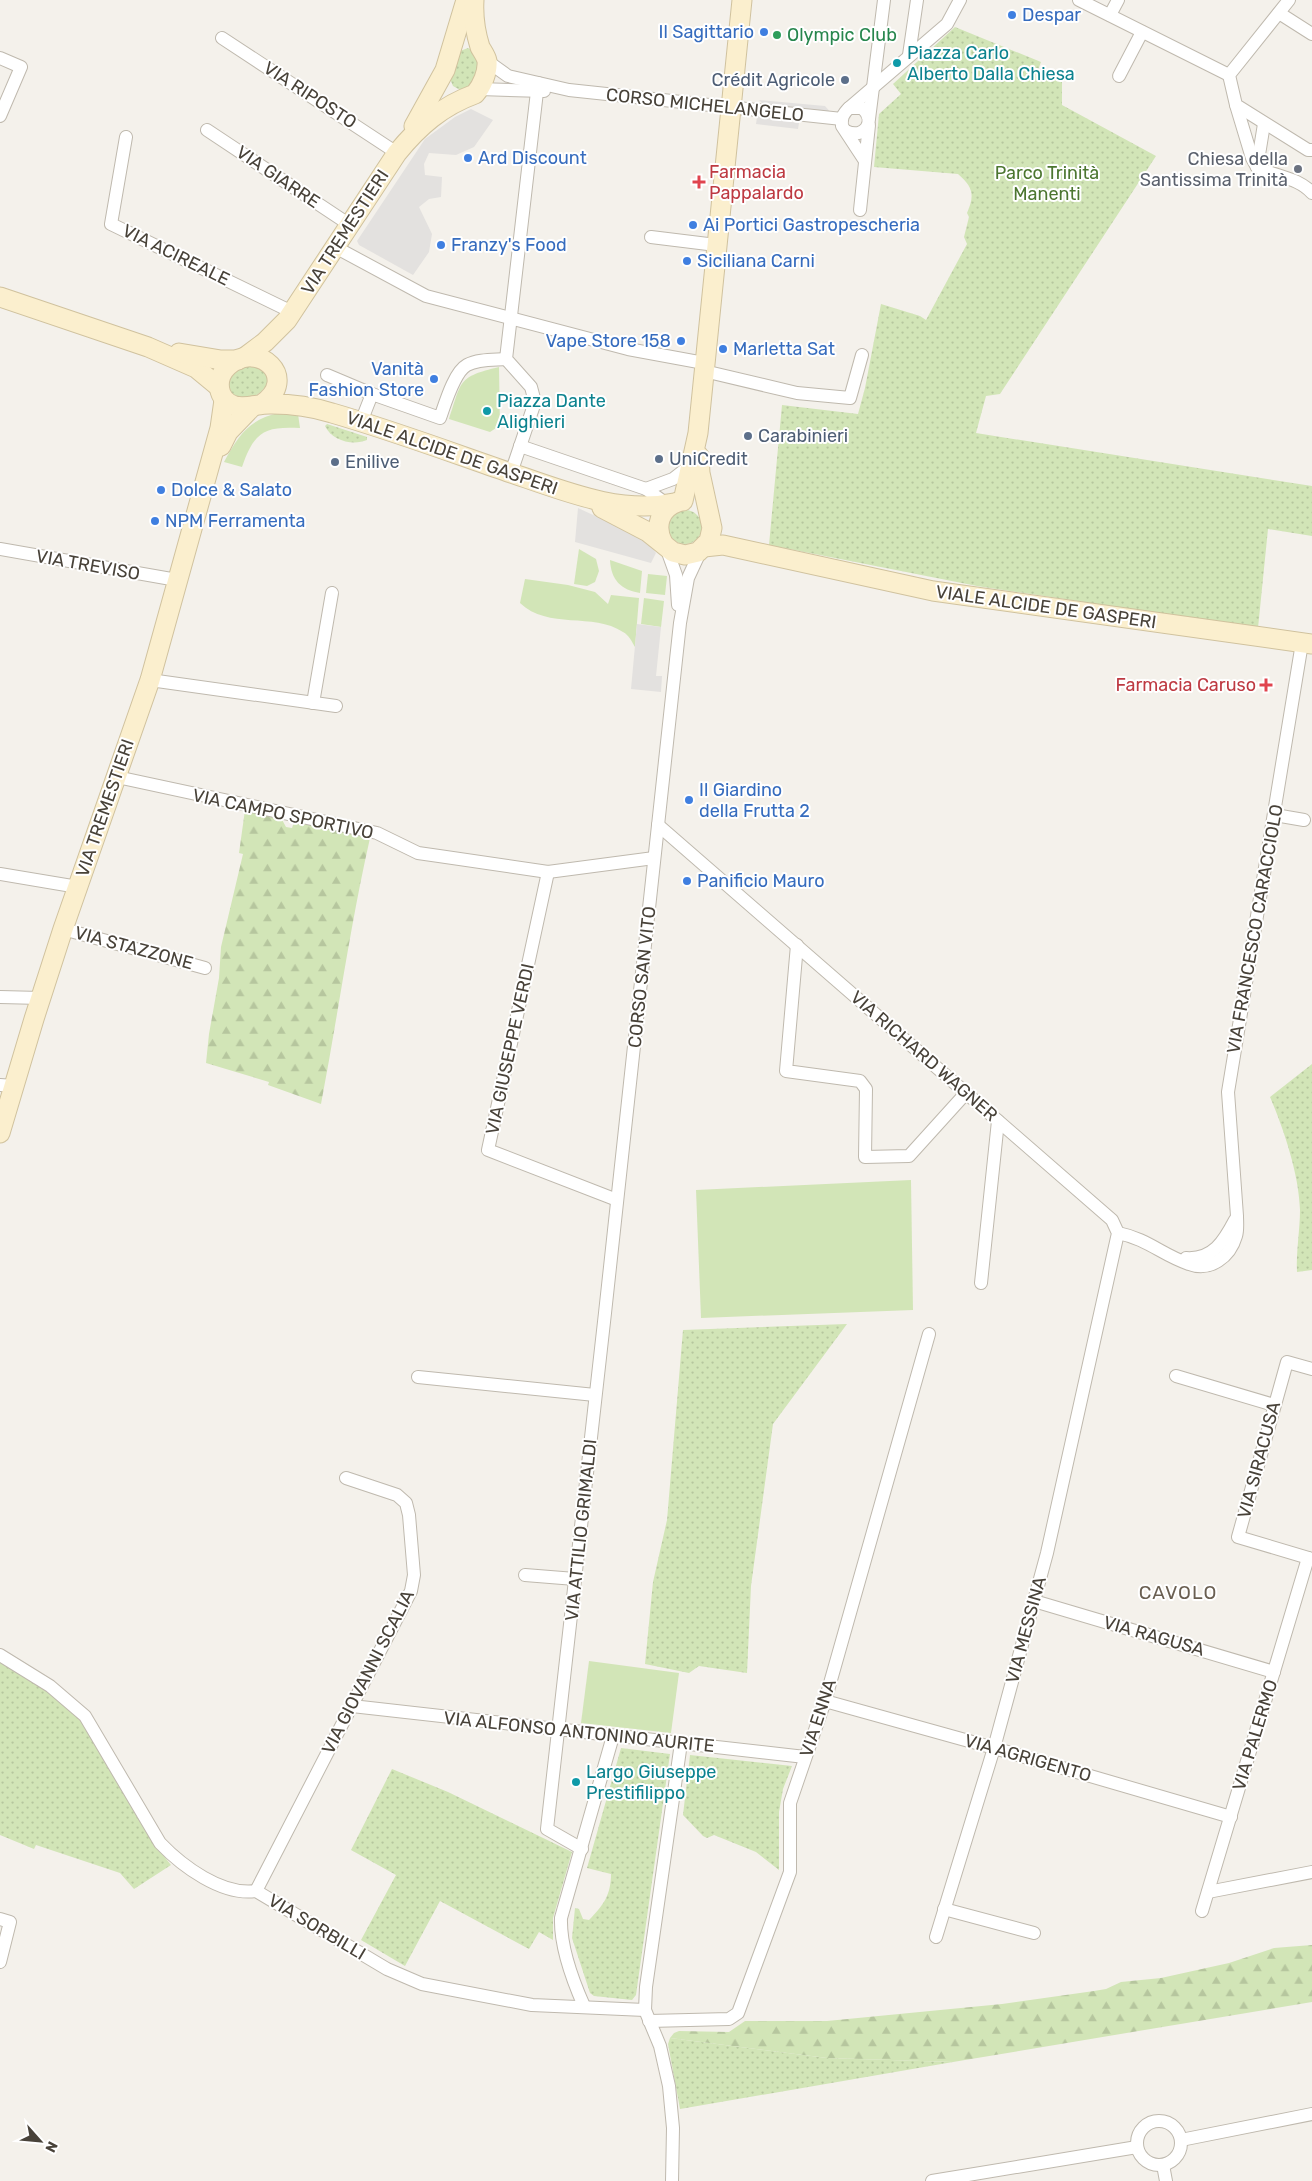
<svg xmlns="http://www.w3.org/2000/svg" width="1312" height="2181" font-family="Rubik,sans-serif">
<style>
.grass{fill:url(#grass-dots)}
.forest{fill:url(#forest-firs)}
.garden{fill:#d2e5b7}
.parking{fill:#e3e1df}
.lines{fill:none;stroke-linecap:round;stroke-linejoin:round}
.street-casing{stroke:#bfb9ae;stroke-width:14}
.secondary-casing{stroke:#d0c29e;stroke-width:21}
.street{stroke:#fff;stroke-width:12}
.secondary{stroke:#fbefce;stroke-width:19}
.shop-dot{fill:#3f7fe0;stroke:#fff;stroke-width:2}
.leisure-dot{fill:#2e9e5b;stroke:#fff;stroke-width:2}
.culture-dot{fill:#0f9aa8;stroke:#fff;stroke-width:2}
.service-dot{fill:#5c6f8a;stroke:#fff;stroke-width:2}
.worship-dot{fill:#6b7280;stroke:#fff;stroke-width:2}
.health-dot{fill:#e0444e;stroke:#fff;stroke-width:2}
.labels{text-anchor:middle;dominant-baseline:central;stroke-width:4;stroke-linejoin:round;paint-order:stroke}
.shop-label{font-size:18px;fill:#366cbe;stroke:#fff;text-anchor:start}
.leisure-label{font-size:18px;fill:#27864d;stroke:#fff;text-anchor:start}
.culture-label{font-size:18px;fill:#0d838f;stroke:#fff;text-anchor:start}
.service-label{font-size:18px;fill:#4e5e75;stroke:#fff;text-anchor:start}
.street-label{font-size:18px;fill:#484239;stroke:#fff}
.worship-label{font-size:18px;fill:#5b616d;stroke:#fff;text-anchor:end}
.health-label{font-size:18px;fill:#be3a42;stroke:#fff;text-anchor:start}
.park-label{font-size:18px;fill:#4c7630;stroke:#fff}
.neighbourhood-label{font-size:19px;letter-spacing:1px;fill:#6a5f51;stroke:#fff}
</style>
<defs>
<pattern id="grass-dots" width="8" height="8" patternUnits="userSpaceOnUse" patternTransform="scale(1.25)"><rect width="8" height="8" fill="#d2e5b7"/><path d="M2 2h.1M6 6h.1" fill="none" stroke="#b6c69e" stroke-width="1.8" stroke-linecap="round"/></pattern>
<pattern id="forest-firs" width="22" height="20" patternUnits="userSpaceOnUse" patternTransform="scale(1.25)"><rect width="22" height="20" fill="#d2e5b7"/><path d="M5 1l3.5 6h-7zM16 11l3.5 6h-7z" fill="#b6c69e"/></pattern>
</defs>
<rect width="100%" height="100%" fill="#f4f1eb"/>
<g class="grass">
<path d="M955,27l86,35 -3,8 24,11v24l94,51 -156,238 -14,2 -10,37 336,53v50l-44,-7 -10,99 -281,-42 -208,-41 13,-140 76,9 7,-26 16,-84 39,12 6,4 41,-76 -3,-7 5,-20 -2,-4c8,-18 6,-26 -9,-39l-84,-7 5,-53 22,-20 -8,-10z"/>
<path d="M468,48c14,7 9,24 6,36l-12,7 -9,-5 -3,-7 10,-28z"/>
<path d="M248,366l8,1 10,5 2,10c-7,15 -19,17 -34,14l-5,-5 -1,-12 7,-8z"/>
<path d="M327,424l40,13v3c-14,6 -35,1 -42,-14z"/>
<circle cx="685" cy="527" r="17"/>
<path d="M1312,1064v206l-15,2c-1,-21 3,-42 3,-62 -1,-36 -16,-80 -30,-113z"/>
<path d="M847,1324l-74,100 -22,162 -4,87 -48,-7 -10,7 -44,-9 8,-82 14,-62 16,-190z"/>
<path d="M0,1660l54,36 27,22 74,127 16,20 -37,24 -14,-16 -84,-28 -2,4 -34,-14z"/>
<path d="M621,1748l49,6 -34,241 -4,5 -38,-4 -4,-3 -18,-55 3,-30 4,1 4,10 6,1c14,-14 22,-25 22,-46l-24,-6z"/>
<path d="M690,1755l102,11 -9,23 -4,23v58l-23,-18 -42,-17 -7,3 -4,-2 -20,-21z"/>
<path d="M392,1769l56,23 124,60 -19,66v22l-14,-8 -10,17 -89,-48 -35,65 -44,-26 35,-65 -45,-25z"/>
<path d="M670,2038l157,20 126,4 -273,47 -12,-65z"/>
</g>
<g class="forest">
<path d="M245,810l35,6 6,11 6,1 2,-6 5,-2 71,18c-20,88 -32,177 -49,266l-53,-19 1,-3 -63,-19 3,-29 10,-56 2,-31 22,-93 -4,-1z"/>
<path d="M1312,1945v57l-359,60 -126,-4 -157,-20 4,-5 5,-2 50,1 16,-11h82l175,-17 92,-13 12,-2 15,-7 40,-4 68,-15 45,-15z"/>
</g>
<g class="garden">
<path d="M499,367l1,62 -4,-1 -6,4 -41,-13c13,-38 8,-42 50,-52z"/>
<path d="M279,413l19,1 2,14c-36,-2 -46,4 -58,39l-18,-5c14,-26 25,-43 55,-49z"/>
<path d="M579,549l17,10 3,12 -4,11 -8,4 -13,-2z"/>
<path d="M610,560l32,11 -2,22c-19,-3 -29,-13 -30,-33z"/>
<path d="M648,574l19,2 -2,19 -19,-2z"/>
<path d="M525,579l43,6 27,7 13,12 3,-9 28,3 -4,49c-3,-5 -6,-12 -12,-15 -30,-20 -75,-2 -103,-29z"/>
<path d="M644,598l20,3 -3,26 -20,-3z"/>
<path d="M911,1180l2,130 -212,8 -5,-128z"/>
<path d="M589,1661l90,12 -8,60 -90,-10z"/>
</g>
<g class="parking">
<path d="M759,100l66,6 8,9 -66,-7z"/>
<path d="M471,109l22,11 -19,27 -18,8 -27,-2 -5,11 1,11 17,2 -1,20 -12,2 -10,8 13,27 -3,18 -16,23 -54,-30 -2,-4 68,-102 30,-22z"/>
<path d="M757,117l42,6 -1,6 -42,-5z"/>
<path d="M578,508l67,31 11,14 -5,10 -76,-21z"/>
<path d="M637,624l24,3 -5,49h6l-1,16 -30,-3z"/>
</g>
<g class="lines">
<g class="street-casing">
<g id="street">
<path d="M1079,0l150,75"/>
<path d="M1289,0l-60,75 7,30 72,45h4"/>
<path d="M1279,13l33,21"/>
<path d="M1110,15l8,-15"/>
<path d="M222,38l175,115"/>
<path d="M909,55l8,-55"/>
<path d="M0,58l21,9 -21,49"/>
<path d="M487,61l21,15 61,14 273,29"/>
<path d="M1119,76l23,-44"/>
<path d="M479,89l65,2"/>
<path d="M1236,105l16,53 5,9"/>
<path d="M849,108l98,-84 13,-24"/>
<path d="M869,119l15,-119"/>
<path d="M207,130l143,95"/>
<path d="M846,131c18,9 31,-10 16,-23h-13c-6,6 -8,10 -7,18l23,35"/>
<path d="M126,137l-15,87 181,88"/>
<path d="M1257,167c18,10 41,10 55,26"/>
<path d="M1257,167l7,-43"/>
<path d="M860,210l9,-85"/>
<path d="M651,237l65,8"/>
<path d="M335,247l91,49 202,53 76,14"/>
<path d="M704,371l93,22 53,5 12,-43"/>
<path d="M327,375l45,19"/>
<path d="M361,422l11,-28 68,24c5,-14 14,-46 27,-53 11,-6 27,-5 39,-6"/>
<path d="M520,446l126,43 22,16"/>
<path d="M511,473l24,-71 -4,-15 -25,-28 32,-276"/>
<path d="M646,489l27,-10 18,-14"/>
<path d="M666,547l10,28 2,30"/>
<path d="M0,549l177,31"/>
<path d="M150,680l186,26"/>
<path d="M313,703l19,-110"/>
<path d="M117,777l260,56 41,20 21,3 109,16 106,-14"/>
<path d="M1275,815l29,5"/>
<path d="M658,825l454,395 6,13 -71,320 -53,195 -58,189"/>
<path d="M548,872l-60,278 129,50"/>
<path d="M0,874l78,13"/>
<path d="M63,929l142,39"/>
<path d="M797,945l-11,126 74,10 6,8 -1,68 44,-1 57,-63"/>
<path d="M0,997l41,1"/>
<path d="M0,1085l14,1"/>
<path d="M1118,1233c30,6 44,22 71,31 21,8 41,-7 47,-28 2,-6 1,-14 1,-20l-9,-124 74,-449"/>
<path d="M1186,1258c27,2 38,-17 49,-38"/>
<path d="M981,1283l17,-162"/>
<path d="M1312,1369l-25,-7 -49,175 74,22"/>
<path d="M1176,1376l98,29"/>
<path d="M418,1377l177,18"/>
<path d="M525,1575l50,4"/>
<path d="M1034,1601l240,71"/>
<path d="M0,1655l50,31 35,30 75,127c22,23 62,53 96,48l131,78 35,15 110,21 113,5"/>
<path d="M825,1701l169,47 237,69"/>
<path d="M352,1706l453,51"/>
<path d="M582,1849l-35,-20 58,-516 75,-690 8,-45 13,-28"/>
<path d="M256,1891l155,-300 3,-16 -5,-60 -3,-12 -9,-8 -51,-17"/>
<path d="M1208,1892l104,-20"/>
<path d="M944,1909l90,24"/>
<path d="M1202,1911l106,-353"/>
<path d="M0,1919l10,3 -10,40"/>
<path d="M584,2006c-12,-27 -24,-59 -23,-88l52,-182"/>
<path d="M649,2021l80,-2 9,-6 52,-141v-69l35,-102 104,-367"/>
<circle cx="1159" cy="2143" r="22"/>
<path d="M1181,2140l131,-26"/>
<path d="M1163,2165l3,16"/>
<path d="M672,2181l1,-53 -4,-42 -9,-40 -15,-36 1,-23 35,-244"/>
<path d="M932,2181l205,-34"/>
</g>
</g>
<g class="secondary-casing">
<g id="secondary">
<path d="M414,126l31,-56 21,-70"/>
<path d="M0,297l148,50 48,21 23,19"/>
<path d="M179,353l42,7h17"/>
<path d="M245,357l20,-15 22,-22 110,-167c22,-27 45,-47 78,-59 7,-8 13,-22 12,-33 -1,-5 -5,-10 -7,-14 -5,-16 -7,-31 -6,-47"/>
<path d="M262,404c38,-26 -4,-65 -34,-38 -13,12 -12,34 7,40 12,3 25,-3 37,-2 20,0 41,3 60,9 59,17 118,39 176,59 52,17 110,43 166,31"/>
<path d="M221,446l7,-14 25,-26"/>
<path d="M683,501l15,-68 44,-433"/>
<path d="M602,508l46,24 25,20 12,3 13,-3 11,-11 3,-13 -12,-55 -1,-17"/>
<path d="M663,543c-9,-17 -3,-35 15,-41"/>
<path d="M704,547l19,-2 210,46 379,53"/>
<path d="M0,1133l34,-114 29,-90 87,-249 70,-252 4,-28"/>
</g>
</g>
<use href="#street" class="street"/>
<use href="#secondary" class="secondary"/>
</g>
<g class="shop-dot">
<circle cx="1012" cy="15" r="5"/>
<circle cx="764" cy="32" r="5"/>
<circle cx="468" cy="158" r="5"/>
<circle cx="693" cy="225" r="5"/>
<circle cx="441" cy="245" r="5"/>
<circle cx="687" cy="261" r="5"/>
<circle cx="681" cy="341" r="5"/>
<circle cx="723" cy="349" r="5"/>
<circle cx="434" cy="379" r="5"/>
<circle cx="161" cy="490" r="5"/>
<circle cx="155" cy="521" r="5"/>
<circle cx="689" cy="800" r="5"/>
<circle cx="687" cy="881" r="5"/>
</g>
<circle class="leisure-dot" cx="777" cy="35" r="5"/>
<g class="culture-dot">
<circle cx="897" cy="63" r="5"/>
<circle cx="487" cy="411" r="5"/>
<circle cx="576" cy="1782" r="5"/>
</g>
<g class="service-dot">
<circle cx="845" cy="80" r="5"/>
<circle cx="748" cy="436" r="5"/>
<circle cx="659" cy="459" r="5"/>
<circle cx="335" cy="462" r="5"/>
</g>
<circle class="worship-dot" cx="1298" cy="169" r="5"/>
<g class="health-dot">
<path d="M696.5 174.5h5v5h5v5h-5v5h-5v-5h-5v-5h5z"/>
<path d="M1263.5 677.5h5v5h5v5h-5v5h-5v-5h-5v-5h5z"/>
</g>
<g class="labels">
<g class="shop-label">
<text x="1022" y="15">Despar</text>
<text x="754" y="32" text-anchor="end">Il Sagittario</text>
<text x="478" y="158">Ard Discount</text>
<text x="703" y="225">Ai Portici Gastropescheria</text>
<text x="451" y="245">Franzy's Food</text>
<text x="697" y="261">Siciliana Carni</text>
<text x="671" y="341" text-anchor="end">Vape Store 158</text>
<text x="733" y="349">Marletta Sat</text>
<text x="424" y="369" text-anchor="end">Vanità<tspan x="424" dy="21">Fashion Store</tspan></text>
<text x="171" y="490">Dolce &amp; Salato</text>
<text x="165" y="521">NPM Ferramenta</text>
<text x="699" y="790">Il Giardino<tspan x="699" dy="21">della Frutta 2</tspan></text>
<text x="697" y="881">Panificio Mauro</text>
</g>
<g class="leisure-label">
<text x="787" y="35">Olympic Club</text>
</g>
<g class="culture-label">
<text x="907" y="53">Piazza Carlo<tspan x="907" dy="21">Alberto Dalla Chiesa</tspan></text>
<text x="497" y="401">Piazza Dante<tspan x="497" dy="21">Alighieri</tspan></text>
<text x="586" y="1772">Largo Giuseppe<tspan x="586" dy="21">Prestifilippo</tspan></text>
</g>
<g class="service-label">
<text x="835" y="80" text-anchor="end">Crédit Agricole</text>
<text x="758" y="436">Carabinieri</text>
<text x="669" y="459">UniCredit</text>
<text x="345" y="462">Enilive</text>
</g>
<g class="street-label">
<text transform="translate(310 95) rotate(33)">VIA RIPOSTO</text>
<text transform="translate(705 105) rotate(6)">CORSO MICHELANGELO</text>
<text transform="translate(278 177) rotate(34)">VIA GIARRE</text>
<text transform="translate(345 232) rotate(-57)">VIA TREMESTIERI</text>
<text transform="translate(176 255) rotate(26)">VIA ACIREALE</text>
<text transform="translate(452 453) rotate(19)">VIALE ALCIDE DE GASPERI</text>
<text transform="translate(88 565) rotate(10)">VIA TREVISO</text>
<text transform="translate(1046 607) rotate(8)">VIALE ALCIDE DE GASPERI</text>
<text transform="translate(105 808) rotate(-71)">VIA TREMESTIERI</text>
<text transform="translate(283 814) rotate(12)">VIA CAMPO SPORTIVO</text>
<text transform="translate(1255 929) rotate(-80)">VIA FRANCESCO CARACCIOLO</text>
<text transform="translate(134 948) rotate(15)">VIA STAZZONE</text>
<text transform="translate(642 977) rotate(-84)">CORSO SAN VITO</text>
<text transform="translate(510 1049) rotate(-78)">VIA GIUSEPPE VERDI</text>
<text transform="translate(924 1056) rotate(41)">VIA RICHARD WAGNER</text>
<text transform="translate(1259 1460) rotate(-75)">VIA SIRACUSA</text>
<text transform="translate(581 1530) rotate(-84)">VIA ATTILIO GRIMALDI</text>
<text transform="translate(1026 1630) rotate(-75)">VIA MESSINA</text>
<text transform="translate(1154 1636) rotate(16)">VIA RAGUSA</text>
<text transform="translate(368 1672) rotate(-63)">VIA GIOVANNI SCALIA</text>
<text transform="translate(818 1718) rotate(-72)">VIA ENNA</text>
<text transform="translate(579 1732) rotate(6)">VIA ALFONSO ANTONINO AURITE</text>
<text transform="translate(1255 1735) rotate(-73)">VIA PALERMO</text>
<text transform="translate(1028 1758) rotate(16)">VIA AGRIGENTO</text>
<text transform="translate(317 1927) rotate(31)">VIA SORBILLI</text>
</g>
<g class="worship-label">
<text x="1288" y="159">Chiesa della<tspan x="1288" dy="21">Santissima Trinità</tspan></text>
</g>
<g class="health-label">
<text x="709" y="172">Farmacia<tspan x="709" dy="21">Pappalardo</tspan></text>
<text x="1256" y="685" text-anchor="end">Farmacia Caruso</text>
</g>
<g class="park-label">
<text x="1047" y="173">Parco Trinità<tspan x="1047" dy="21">Manenti</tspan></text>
</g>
<g class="neighbourhood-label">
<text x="1178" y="1592">CAVOLO</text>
</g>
</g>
<g transform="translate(40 2141) rotate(117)" stroke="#ffffff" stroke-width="4" paint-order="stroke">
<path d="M0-4L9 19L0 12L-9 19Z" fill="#484239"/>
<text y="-8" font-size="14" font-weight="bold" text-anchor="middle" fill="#484239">N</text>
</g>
</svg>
